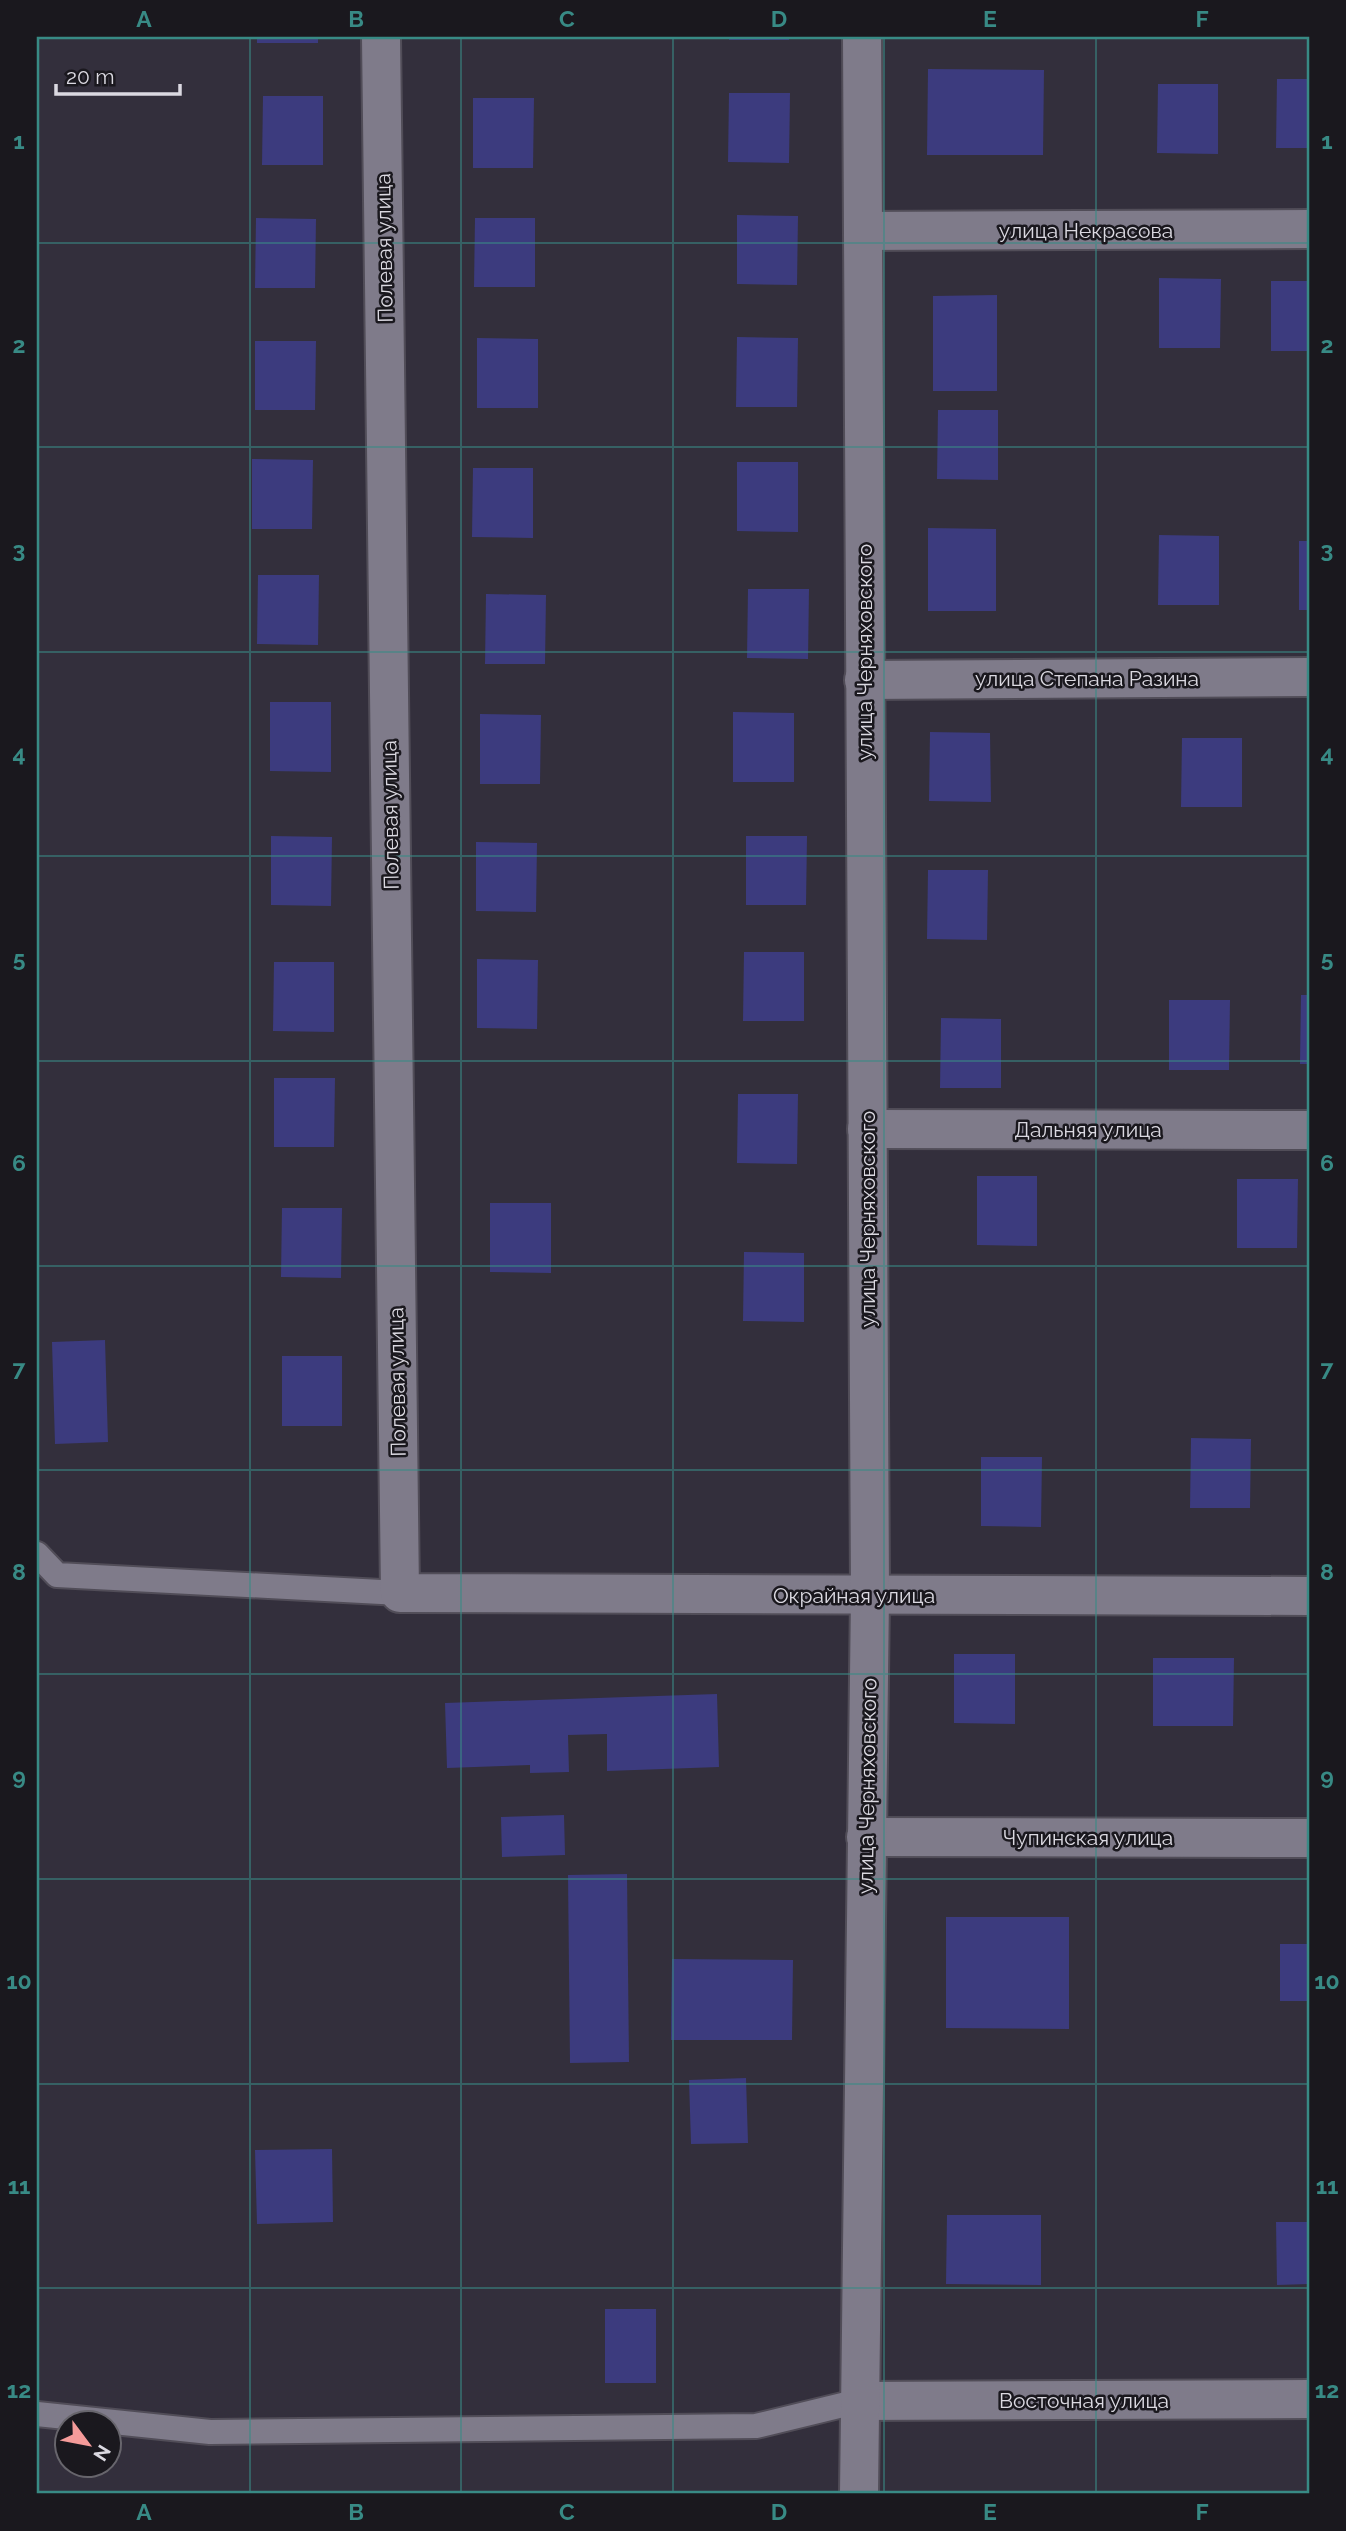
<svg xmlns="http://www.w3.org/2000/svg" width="1346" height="2531" font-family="Raleway,sans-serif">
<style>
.building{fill:#3c3b7e}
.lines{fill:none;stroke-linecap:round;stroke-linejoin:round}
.lane-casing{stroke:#514d58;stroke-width:28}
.street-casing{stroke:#514d58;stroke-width:42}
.lane{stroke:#7f7b8a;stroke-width:24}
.street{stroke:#7f7b8a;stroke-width:38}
.grid{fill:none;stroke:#388a85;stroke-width:2;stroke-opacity:0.55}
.labels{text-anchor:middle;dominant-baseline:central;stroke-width:5;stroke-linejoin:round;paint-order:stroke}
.street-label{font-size:21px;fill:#dbd9e1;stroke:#1a181e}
.neatline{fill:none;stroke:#388a85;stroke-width:2.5}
.grid-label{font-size:23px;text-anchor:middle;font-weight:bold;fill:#388a85}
</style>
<rect width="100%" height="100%" fill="#332f3c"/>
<g class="building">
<rect x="257" y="37" width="61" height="6"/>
<rect x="503" y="37" width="37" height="2"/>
<rect x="729" y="37" width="60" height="3"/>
<path d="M928,69l116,1 -1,85h-116z"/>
<path d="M1277,79h32v69h-33z"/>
<path d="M1158,84h60v70l-61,-1z"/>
<path d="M729,93h61l-1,70 -61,-1z"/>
<path d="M263,96h60v69h-61z"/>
<path d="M473,98h61l-1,70h-60z"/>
<path d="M737,215l61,1 -1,69 -60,-1z"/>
<path d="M256,218l60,1 -1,69h-60z"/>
<path d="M475,218h60v69h-61z"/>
<path d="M1159,278l62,1 -1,69h-61z"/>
<rect x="1271" y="281" width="38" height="70"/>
<path d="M997,295v96h-64v-95z"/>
<path d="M737,337l61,1 -1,69h-61z"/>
<path d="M477,338l61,1v69h-61z"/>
<path d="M255,341h61l-1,69h-60z"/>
<path d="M938,410h60v70l-61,-1z"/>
<path d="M252,459l61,1 -1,69h-60z"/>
<path d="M737,462h61v70l-61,-1z"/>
<path d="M473,468h60v70l-61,-1z"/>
<path d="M928,528l68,1v82h-68z"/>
<path d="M1159,535l60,1v69h-61z"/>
<rect x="1299" y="541" width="10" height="69"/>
<path d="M258,575h61l-1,70 -61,-1z"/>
<path d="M748,589h61l-1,70 -61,-1z"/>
<path d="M486,594l60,1 -1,69h-60z"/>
<path d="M270,702h61v70l-61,-1z"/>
<path d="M733,712l61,1v69h-61z"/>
<path d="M480,714l61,1 -1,69h-60z"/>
<path d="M930,732l60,1 1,69 -62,-1z"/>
<path d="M1182,738h60v69h-61z"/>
<path d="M271,836l61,1 -1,69 -60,-1z"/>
<path d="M746,836h61l-1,69h-60z"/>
<path d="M476,842l61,1 -1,69 -60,-1z"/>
<path d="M928,870h60l-1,70 -60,-1z"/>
<path d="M744,952h60v69h-61z"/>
<path d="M477,959l61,1 -1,69 -60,-1z"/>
<path d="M274,962h60v70l-61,-1z"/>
<path d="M1301,995h8v69h-9z"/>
<path d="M1169,1000h61l-1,70h-60z"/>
<path d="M941,1018l60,1v69h-61z"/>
<path d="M274,1078h61l-1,69h-60z"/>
<path d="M738,1094h60l-1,70 -60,-1z"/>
<path d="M977,1176h60v70l-60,-1z"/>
<path d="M1237,1179h61l-1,69h-60z"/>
<path d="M490,1203h61v70l-61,-1z"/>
<path d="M282,1208h60l-1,70 -60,-1z"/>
<path d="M744,1252l60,1v69l-61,-1z"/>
<path d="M105,1340l3,102 -53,2 -3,-102z"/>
<rect x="282" y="1356" width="60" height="70"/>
<path d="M1191,1438l60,1 -1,69h-60z"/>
<path d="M981,1457h61l-1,70 -60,-1z"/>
<path d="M954,1654h61v70l-61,-1z"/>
<path d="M1153,1658h81l-1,68h-80z"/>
<path d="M717,1694l2,73 -112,4v-37l-39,1 1,37 -39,1v-8l-83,3 -2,-65z"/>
<path d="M564,1815l1,40 -63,2 -1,-40z"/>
<path d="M627,1874l2,188 -59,1 -2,-188z"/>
<path d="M946,1917h123v112l-123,-1z"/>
<rect x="1280" y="1944" width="29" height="57"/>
<path d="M672,1959l121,1 -1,80h-121z"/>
<path d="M746,2078l2,65 -57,1 -2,-64z"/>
<path d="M332,2149l1,73 -76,2 -2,-74z"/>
<path d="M947,2215h94v70l-95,-1z"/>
<path d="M1276,2222h33v62l-32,1z"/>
<rect x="605" y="2309" width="51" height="74"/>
</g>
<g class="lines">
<g class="lane-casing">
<g id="lane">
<path d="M37,1554l20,21 343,18"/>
<path d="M37,2414l173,18 546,-6 103,-25"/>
</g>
</g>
<g class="street-casing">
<g id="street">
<path d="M381,37l19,1556 909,3"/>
<path d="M863,231l446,-2"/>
<path d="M864,680l445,-3"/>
<path d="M867,1129l442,1"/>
<path d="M866,1837l443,1"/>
<path d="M859,2401l450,-2"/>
<path d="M859,2494l11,-899 -8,-1558"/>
</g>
</g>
<use href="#lane" class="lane"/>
<use href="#street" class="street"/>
</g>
<path class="grid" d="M250,37v2457M461,37v2457M673,37v2457M884,37v2457M1096,37v2457M37,243h1272M37,447h1272M37,652h1272M37,856h1272M37,1061h1272M37,1266h1272M37,1470h1272M37,1674h1272M37,1879h1272M37,2084h1272M37,2288h1272"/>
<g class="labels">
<g class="street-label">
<text x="1086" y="230">улица Некрасова</text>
<text transform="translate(384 248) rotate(-91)">Полевая улица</text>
<text transform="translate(864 652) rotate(-90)">улица Черняховского</text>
<text x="1087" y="678">улица Степана Разина</text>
<text transform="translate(390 815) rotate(-91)">Полевая улица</text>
<text x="1088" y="1129">Дальняя улица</text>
<text transform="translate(867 1219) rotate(-90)">улица Черняховского</text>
<text transform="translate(397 1382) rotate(-91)">Полевая улица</text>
<text x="854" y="1595">Окрайная улица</text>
<text transform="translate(867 1786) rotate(-89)">улица Черняховского</text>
<text x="1088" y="1837">Чупинская улица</text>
<text x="1084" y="2400">Восточная улица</text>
</g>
</g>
<rect width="1346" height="2531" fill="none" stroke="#1a181e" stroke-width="77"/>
<g transform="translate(88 2444) rotate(122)"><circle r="33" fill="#1a181e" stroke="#67656c" stroke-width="2"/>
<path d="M0-5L12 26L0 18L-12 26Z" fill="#f59b9a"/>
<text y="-10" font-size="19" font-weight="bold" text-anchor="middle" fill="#dbd9e1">N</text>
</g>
<path d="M56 84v10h124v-10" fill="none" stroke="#dbd9e1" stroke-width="3.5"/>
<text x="66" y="84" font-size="21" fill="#dbd9e1" stroke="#1a181e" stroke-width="5" paint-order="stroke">20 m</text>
<rect x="38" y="38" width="1270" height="2454" class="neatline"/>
<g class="grid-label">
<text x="144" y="27">A</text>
<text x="356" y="27">B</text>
<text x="567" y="27">C</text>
<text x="779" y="27">D</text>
<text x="990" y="27">E</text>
<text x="1202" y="27">F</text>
<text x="19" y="149">1</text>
<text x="1327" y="149">1</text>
<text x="19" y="353">2</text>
<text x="1327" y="353">2</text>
<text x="19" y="558">3</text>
<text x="1327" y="558">3</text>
<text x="19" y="762">4</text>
<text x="1327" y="762">4</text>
<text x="19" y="967">5</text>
<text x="1327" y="967">5</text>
<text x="19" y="1171">6</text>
<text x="1327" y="1171">6</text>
<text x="19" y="1376">7</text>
<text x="1327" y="1376">7</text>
<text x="19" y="1580">8</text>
<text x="1327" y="1580">8</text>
<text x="19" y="1785">9</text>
<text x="1327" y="1785">9</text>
<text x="19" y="1989">10</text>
<text x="1327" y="1989">10</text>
<text x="19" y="2194">11</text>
<text x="1327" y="2194">11</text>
<text x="19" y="2398">12</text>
<text x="1327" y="2398">12</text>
<text x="144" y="2520">A</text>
<text x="356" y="2520">B</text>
<text x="567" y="2520">C</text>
<text x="779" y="2520">D</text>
<text x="990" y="2520">E</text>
<text x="1202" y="2520">F</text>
</g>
</svg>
